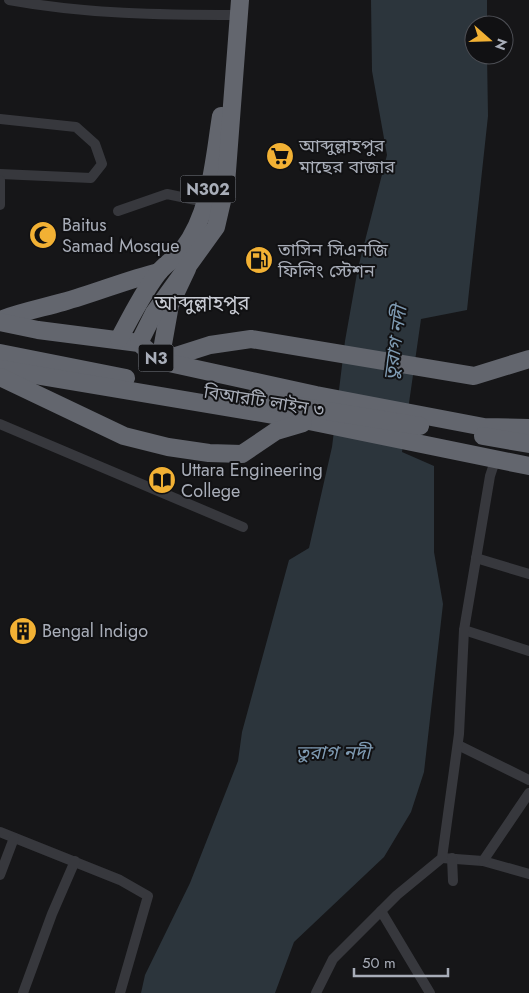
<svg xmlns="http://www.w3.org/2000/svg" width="529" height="993" font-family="Jost,'Noto Sans Bengali',sans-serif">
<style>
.water{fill:#2c353c}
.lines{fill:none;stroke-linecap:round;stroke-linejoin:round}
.street{stroke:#37383d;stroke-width:10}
.highway{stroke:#63666e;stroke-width:18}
.labels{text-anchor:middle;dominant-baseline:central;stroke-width:4;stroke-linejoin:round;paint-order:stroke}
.shield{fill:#111113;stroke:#7b7e86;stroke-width:1}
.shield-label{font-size:16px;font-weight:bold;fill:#a8adb8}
.poi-label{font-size:18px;fill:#a8adb8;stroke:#111113;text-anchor:start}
.street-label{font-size:18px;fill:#a8adb8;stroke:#111113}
.water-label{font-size:19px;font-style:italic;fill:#7f9bb3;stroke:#111113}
.quarter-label{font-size:20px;fill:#c9ccd4;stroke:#111113}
</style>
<rect width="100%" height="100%" fill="#161618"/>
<path class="water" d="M371,0h116v25h-13v30h13l1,61 -21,194 -46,9 -19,133 32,14v86l9,52 -19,168 -13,40 -27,45 -90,85 -19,51h-134l4,-18 45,-92 48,-122 4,-29 47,-172 20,-12 23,-101 13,-106 13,-73 29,-113 -15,-84z"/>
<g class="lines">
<g class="street">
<path d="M9,0c76,14 153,15 230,15"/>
<path d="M0,119l76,8 19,17 7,20 -11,14 -91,-4"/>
<path d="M0,180v25"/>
<path d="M118,211l49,-17 38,8"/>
<path d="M0,424l243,103"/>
<path d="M476,558l53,16"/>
<path d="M464,630l65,21"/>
<path d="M458,745l71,35"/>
<path d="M0,832l120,48 28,16 -28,97"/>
<path d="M442,858l41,3 46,13"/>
<path d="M452,858l1,23"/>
<path d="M483,861l46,-68"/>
<path d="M0,875l14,-37"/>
<path d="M381,911l49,82"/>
<path d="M23,993l29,-79 23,-53"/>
<path d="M316,993l17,-34 64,-64 45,-37 17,-124 5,-104 26,-154 6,-18"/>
</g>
<g class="highway">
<path d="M187,269l-17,36 -10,56 50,-16 41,-6 223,37 55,-17"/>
<path d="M0,320c21,-8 42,-12 63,-18 33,-9 63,-22 96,-30"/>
<path d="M0,322l38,8 101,13 21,18 156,34 168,32 45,1"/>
<path d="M119,339c12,-23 24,-46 39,-66 7,-9 18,-15 25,-24 28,-36 31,-90 38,-133"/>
<path d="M139,343l15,-30 62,-86 10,-43 14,-184"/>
<path d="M0,353l126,25"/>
<path d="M0,369l309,52 220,45"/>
<path d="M0,377l124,59 44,11 41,6 33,1 34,-23 27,-8"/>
<path d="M253,399l167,27"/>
<path d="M483,436l46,8"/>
</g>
</g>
<defs>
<g id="supermarket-disc" transform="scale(1.4375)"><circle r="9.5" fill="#f2b134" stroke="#111113"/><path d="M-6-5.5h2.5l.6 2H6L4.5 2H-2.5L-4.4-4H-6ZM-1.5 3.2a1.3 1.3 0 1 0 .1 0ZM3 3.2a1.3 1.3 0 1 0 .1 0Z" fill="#111"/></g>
<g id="mosque-disc" transform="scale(1.4375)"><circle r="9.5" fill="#f2b134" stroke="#111113"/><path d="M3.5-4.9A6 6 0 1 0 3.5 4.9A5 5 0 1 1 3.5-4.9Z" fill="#111"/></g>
<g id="fuel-disc" transform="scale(1.4375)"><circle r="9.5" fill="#f2b134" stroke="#111113"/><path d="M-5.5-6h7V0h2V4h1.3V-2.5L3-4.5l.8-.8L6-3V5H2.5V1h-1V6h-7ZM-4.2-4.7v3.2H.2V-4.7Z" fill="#111"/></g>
<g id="library-disc" transform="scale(1.4375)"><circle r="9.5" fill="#f2b134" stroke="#111113"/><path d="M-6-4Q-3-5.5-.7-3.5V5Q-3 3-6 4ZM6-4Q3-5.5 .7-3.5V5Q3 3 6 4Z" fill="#111"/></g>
<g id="building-disc" transform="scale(1.4375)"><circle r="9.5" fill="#f2b134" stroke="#111113"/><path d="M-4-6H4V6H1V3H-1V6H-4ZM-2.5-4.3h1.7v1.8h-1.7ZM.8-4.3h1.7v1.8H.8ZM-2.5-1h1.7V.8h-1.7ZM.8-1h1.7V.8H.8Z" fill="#111"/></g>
</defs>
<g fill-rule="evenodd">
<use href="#supermarket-disc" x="280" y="156"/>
<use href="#mosque-disc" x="43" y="235"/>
<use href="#fuel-disc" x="259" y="260"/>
<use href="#library-disc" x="162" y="480"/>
<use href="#building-disc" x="23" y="631"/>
</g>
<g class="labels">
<g class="shield">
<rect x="180.5" y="175.5" width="55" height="27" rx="4"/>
<rect x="138.5" y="344.5" width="35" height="27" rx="4"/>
</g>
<g class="shield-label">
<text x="208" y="189">N302</text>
<text x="156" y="358">N3</text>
</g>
<g class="poi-label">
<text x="299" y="146">আব্দুল্লাহপুর<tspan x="299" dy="21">মাছের বাজার</tspan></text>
<text x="62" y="225">Baitus<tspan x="62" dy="21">Samad Mosque</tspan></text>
<text x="278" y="250">তাসিন সিএনজি<tspan x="278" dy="21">ফিলিং স্টেশন</tspan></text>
<text x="181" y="470">Uttara Engineering<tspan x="181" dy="21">College</tspan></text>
<text x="42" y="631">Bengal Indigo</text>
</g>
<g class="street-label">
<text transform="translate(264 401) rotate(9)">বিআরটি লাইন ৩</text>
</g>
<g class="water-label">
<text transform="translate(395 343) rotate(-82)">তুরাগ নদী</text>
<text x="333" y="752">তুরাগ নদী</text>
</g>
<g class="quarter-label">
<text x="202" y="303">আব্দুল্লাহপুর</text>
</g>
</g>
<g transform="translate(489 40) rotate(110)"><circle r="24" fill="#111113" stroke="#4d4f55"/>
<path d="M0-4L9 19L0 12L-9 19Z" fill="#f2b134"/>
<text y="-8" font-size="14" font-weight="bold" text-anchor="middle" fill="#a8adb8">N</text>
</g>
<path d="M354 968v8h94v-8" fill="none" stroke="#a8adb8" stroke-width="2.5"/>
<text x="362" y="968" font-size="15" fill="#a8adb8" stroke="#111113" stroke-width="4" paint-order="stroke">50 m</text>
</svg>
